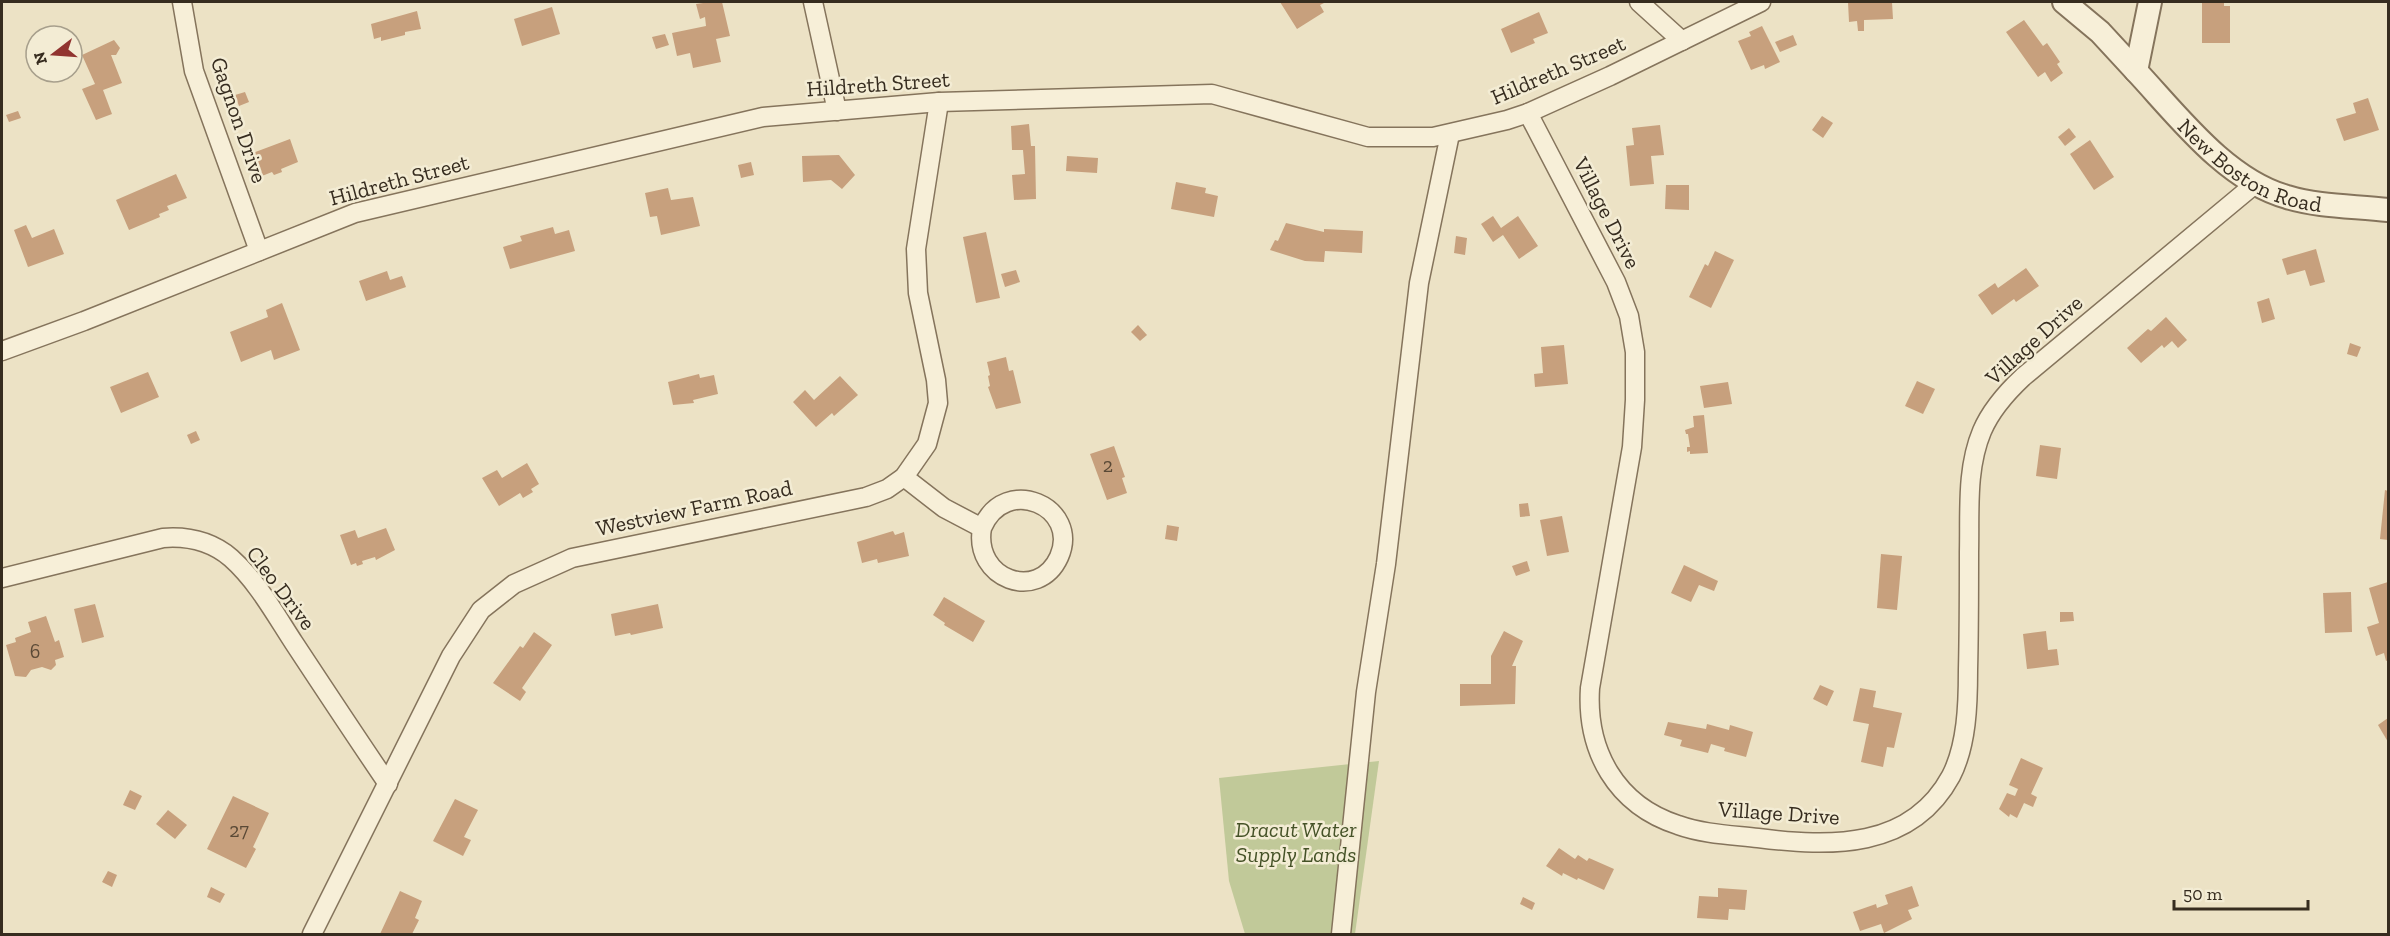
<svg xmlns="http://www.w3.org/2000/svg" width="2390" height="936" font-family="'Zilla Slab',serif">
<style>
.green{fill:#c1c999}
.building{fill:#c7a07d}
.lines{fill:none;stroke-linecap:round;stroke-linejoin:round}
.minor-casing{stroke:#85745c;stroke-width:21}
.tertiary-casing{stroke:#85745c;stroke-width:26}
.minor{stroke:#f7efd8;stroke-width:18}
.tertiary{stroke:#f7efd8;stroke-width:22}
.labels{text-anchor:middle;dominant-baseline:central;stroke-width:5;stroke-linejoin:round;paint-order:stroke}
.number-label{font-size:20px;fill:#5a4936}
.street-label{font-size:22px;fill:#362c1f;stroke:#f3ecd4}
.park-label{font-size:22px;font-style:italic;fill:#455227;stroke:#f3ecd4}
</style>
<rect width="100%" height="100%" fill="#ece2c5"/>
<path class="green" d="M1379,761l-24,173h-110l-16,-53 -10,-103z"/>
<g class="building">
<path d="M710,2h12l8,34 -14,3 5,23 -28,6 -3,-15 -13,3 -5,-23 34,-7 -1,-9 -5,2 -4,-15z"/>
<path d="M1280,2h46l-6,3 4,7 -27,17z"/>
<path d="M1848,2h44l1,17 -29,1v11h-6l-1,-10 -8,1z"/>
<path d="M2202,2h22v4h6v37h-28z"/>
<path d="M552,7l8,27 -38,12 -8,-27z"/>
<path d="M417,11l4,18 -16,3v3l-24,6v-4l-7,2 -3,-15z"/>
<path d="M1539,12l9,21 -15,6 2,4 -24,10 -10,-24z"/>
<path d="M2024,20l19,26 4,-3 13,19 -3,2 6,9 -12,9 -6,-10 -7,5 -32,-45z"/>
<path d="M1762,26l18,36 -15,7 -1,-4 -13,5 -13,-29 13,-5 -2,-4z"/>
<path d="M665,34l4,11 -13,4 -4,-12z"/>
<path d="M1793,35l4,10 -17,7 -5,-10z"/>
<path d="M114,40l6,8 -4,7h-5l11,28 -19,7 9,24 -16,6 -14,-31 13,-5 -13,-29z"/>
<path d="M245,92l4,10 -10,4 -4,-11z"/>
<path d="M2368,98l11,32 -35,11 -8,-22 20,-6 -3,-10z"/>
<path d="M18,111l3,7 -12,4 -3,-7z"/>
<path d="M1822,116l11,7 -10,15 -11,-8z"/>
<path d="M1029,124l2,22h4l1,53 -22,1 -2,-25 13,-1 -2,-24h-11l-1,-24z"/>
<path d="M1660,125l4,30 -13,1 3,28 -24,2 -4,-40 8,-1 -2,-17z"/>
<path d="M2069,128l7,9 -11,9 -7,-9z"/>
<path d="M290,139l8,23 -17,7 1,3 -8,3 -2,-3 -10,4 -9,-23z"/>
<path d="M2090,140l24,37 -20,13 -24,-36z"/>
<path d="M839,155l16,20 -13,14 -11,-9 -28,2 -1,-26z"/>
<path d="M1067,156l31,2 -1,15 -31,-2z"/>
<path d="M751,162l3,13 -13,3 -3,-13z"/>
<path d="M176,174l11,24 -20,8 2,4 -10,4 1,3 -31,13 -13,-30z"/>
<path d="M1176,182l30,6 -1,5 13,3 -4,21 -43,-8z"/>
<path d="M1666,185h23v25l-24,-1z"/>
<path d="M668,188l3,12 22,-3 7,29 -39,9 -4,-19 -7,1 -5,-24z"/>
<path d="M1493,216l8,12 17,-12 20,30 -19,13 -16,-24 -10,7 -12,-18z"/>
<path d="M1286,223l38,9v-3l39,2 -1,22 -37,-2 -1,11 -19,-1 -35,-11 5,-10 3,1z"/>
<path d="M26,225l6,13 22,-9 10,25 -36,13 -14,-37z"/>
<path d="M553,227l2,7 14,-4 6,21 -65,18 -7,-22 19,-6 -2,-5z"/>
<path d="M986,232l14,66 -24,5 -13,-66z"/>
<path d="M1456,236l11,2 -2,17 -11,-2z"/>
<path d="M2316,249l9,33 -15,4 -5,-16 -18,5 -5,-16z"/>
<path d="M1715,251l19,9 -23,48 -22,-11 16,-33 3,2z"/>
<path d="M2026,268l13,18 -23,16 -2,-3 -22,16 -14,-20 17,-12 3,5z"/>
<path d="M1016,270l4,12 -15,5 -4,-13z"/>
<path d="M387,271l3,9 12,-4 4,11 -40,14 -7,-20z"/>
<path d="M2269,298l6,21 -13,4 -5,-21z"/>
<path d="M282,303l18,47 -26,10 -3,-10 -30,12 -11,-30 38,-15 -2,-7z"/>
<path d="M2166,317l21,23 -9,8 -6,-7 -8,7 -2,-3 -21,18 -14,-15 21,-19 3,2z"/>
<path d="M1138,325l9,10 -7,6 -9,-9z"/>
<path d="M2350,343l11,4 -4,10 -10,-3z"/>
<path d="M1564,345l4,39 -33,3 -1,-13 9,-1 -2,-26z"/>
<path d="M1006,357l3,14 4,-1 8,33 -25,6 -8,-22 2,-1 -2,-10 2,-1 -3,-13z"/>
<path d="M148,372l11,25 -38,16 -11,-26z"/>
<path d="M699,374l1,4 14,-3 4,19 -25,6 1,3 -21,2 -5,-23z"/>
<path d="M840,376l18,19 -24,21 -2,-3 -16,14 -23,-25 12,-12 9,10z"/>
<path d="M1917,381l18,8 -12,25 -18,-8z"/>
<path d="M1728,382l4,22 -28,4 -4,-22z"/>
<path d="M1704,415l4,38 -18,1v-3l-3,1v-5h3l-2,-13h-2l-1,-4 9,-3 -1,-11z"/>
<path d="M196,431l4,9 -9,4 -4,-9z"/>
<path d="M2040,445l21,3 -4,31 -21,-3z"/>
<path d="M1114,446l11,31 -3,1 5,15 -20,7 -17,-46z"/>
<path d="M527,463l12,21 -8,5 2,3 -10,6 -3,-5 -21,13 -17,-28 15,-8 5,8z"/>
<path d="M2385,490l3,1v49l-8,-1z"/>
<path d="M1528,503l2,13 -10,1 -1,-13z"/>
<path d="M1562,516l7,36 -22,4 -7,-36z"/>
<path d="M1167,525l12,2 -2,14 -12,-2z"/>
<path d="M386,528l9,22 -19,10 -1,-3 -13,4 1,3 -6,2 -1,-3 -5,2 -11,-30 15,-5 3,8z"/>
<path d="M893,531l2,4 9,-3 5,24 -31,7 -1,-4 -15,4 -5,-21z"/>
<path d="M1881,554l21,2 -5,54 -20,-2z"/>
<path d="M1527,561l3,10 -14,5 -4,-10z"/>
<path d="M1684,565l34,16 -4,10 -15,-6 -8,17 -20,-9z"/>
<path d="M2388,582v78l-2,1 -2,-8 -8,3 -9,-29 12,-4 -10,-35z"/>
<path d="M2351,592l1,40 -27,1 -2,-40z"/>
<path d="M944,597l41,24 -12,21 -29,-17 1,-2 -12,-8z"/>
<path d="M95,604l9,33 -22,6 -8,-34z"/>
<path d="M658,604l5,24 -32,7 -1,-2 -15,3 -4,-22z"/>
<path d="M2060,612h13l1,9 -14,1z"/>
<path d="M46,616l9,26 4,-2 5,17 -9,3 1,5 -5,5 -9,-3 -11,3 -5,7 -11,-1 -9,-31 10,-3 -1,-4 16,-6 -3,-10z"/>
<path d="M1504,631l19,10 -11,25h4l-1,38 -55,2v-22h31v-28z"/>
<path d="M2046,631l2,19 9,-1 2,16 -32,4 -4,-35z"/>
<path d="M534,632l18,13 -30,43 4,4 -6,9 -27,-18 27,-37 3,2z"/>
<path d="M1820,685l14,6 -7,15 -14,-7z"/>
<path d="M1860,688l16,3 -3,16 29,6 -8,35 -7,-1 -4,20 -22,-5 8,-38 -16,-3z"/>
<path d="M2388,718v24l-10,-17z"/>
<path d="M1668,722l38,7 1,-5 22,6 1,-5 23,7 -7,25 -22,-6 1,-3 -14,-4 -3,9 -28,-7 2,-6 -18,-5z"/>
<path d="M2021,758l22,10 -12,26 6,3 -4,10 -9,-4 -7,15 -7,-4 -1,3 -10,-8 8,-16 8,3 3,-7 -9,-4z"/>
<path d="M130,790l12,6 -7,14 -12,-5z"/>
<path d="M233,796l36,17 -16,34 3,2 -10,19 -39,-19z"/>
<path d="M455,799l23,11 -14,27 7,3 -8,16 -30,-15z"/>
<path d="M168,810l19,15 -12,14 -19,-15z"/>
<path d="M1559,848l16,11 3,-4 9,6 2,-3 25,11 -10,21 -26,-12 -1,2 -14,-7 -1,3 -16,-10z"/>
<path d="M108,871l9,4 -5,12 -10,-5z"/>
<path d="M1912,886l7,20 -11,4 4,9 -28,14 -3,-9 -21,7 -7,-19 23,-8 1,4 11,-4 -3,-9z"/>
<path d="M211,887l14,7 -5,9 -13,-6z"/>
<path d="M1718,888l29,2 -2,20 -16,-1 -1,11 -31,-2 2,-22 19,1z"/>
<path d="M400,891l22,10 -7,17 4,2 -7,14h-32z"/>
<path d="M1523,897l12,6 -3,7 -12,-6z"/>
</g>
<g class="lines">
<g class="minor-casing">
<g id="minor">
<path d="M182,2l12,69 65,180"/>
<path d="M813,2l24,109"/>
<path d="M1639,2l43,39"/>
<path d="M1528,113l88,169 13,34 6,36v48l-3,47 -42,241c-4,63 26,117 88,137 25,9 54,10 80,13 72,9 153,12 193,-62 16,-31 17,-72 17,-106 1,-40 1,-79 1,-118 1,-40 -3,-83 13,-121 9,-21 25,-39 41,-54l232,-193"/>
<path d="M2,351l82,-30 271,-108 408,-96 176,-15 273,-8 156,43h65l74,-17 21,-7 82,-37 151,-74"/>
<path d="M904,477l40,31 38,20c23,-55 99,-21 77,29 -21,46 -86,22 -77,-29"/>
<path d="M2,578l161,-40c25,-2 48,3 68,20 26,23 44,56 63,85 31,47 62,94 94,141"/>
<path d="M312,934l139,-278 30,-46 33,-26 58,-26 294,-61 21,-8 17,-12 23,-33 11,-41 -2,-23 -18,-87 -2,-44 23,-147"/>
<path d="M1341,934l25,-242 20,-128 33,-281 31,-149"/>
</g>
</g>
<g class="tertiary-casing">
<g id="tertiary">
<path d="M2064,2l36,30 36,39"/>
<path id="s1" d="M2150,2l-14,69c42,45 90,109 151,126 32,10 69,9 101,13"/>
</g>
</g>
<use href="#minor" class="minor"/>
<use href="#tertiary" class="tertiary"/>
</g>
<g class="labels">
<g class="number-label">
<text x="1108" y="465">2</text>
<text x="35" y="651">6</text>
<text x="239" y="830">27</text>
</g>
<g class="street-label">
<text transform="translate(1558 70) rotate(-23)">Hildreth Street</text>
<text transform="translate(878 84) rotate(-4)">Hildreth Street</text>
<text transform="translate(239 120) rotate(71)">Gagnon Drive</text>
<text stroke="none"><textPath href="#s1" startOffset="222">New Boston Road</textPath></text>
<text transform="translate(399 180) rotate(-15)">Hildreth Street</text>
<text transform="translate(1607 213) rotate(63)">Village Drive</text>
<text transform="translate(2034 340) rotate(-42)">Village Drive</text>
<text transform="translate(694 508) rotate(-12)">Westview Farm Road</text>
<text transform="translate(281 588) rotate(53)">Cleo Drive</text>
<text transform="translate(1779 813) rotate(4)">Village Drive</text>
</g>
<g class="park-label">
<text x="1296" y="829">Dracut Water<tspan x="1296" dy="25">Supply Lands</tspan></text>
</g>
</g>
<rect width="2390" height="936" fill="none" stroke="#362c1f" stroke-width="6"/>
<g transform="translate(54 54) rotate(253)"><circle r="28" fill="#f3ecd4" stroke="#a79f8c" stroke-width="1.5"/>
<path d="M0-4.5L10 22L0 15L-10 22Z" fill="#913430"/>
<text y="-9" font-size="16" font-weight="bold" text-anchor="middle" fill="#362c1f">N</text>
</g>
<path d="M2174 900v9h134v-9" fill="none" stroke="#362c1f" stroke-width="3"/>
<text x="2183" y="900" font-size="18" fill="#362c1f" stroke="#f3ecd4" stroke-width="4.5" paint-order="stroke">50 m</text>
</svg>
